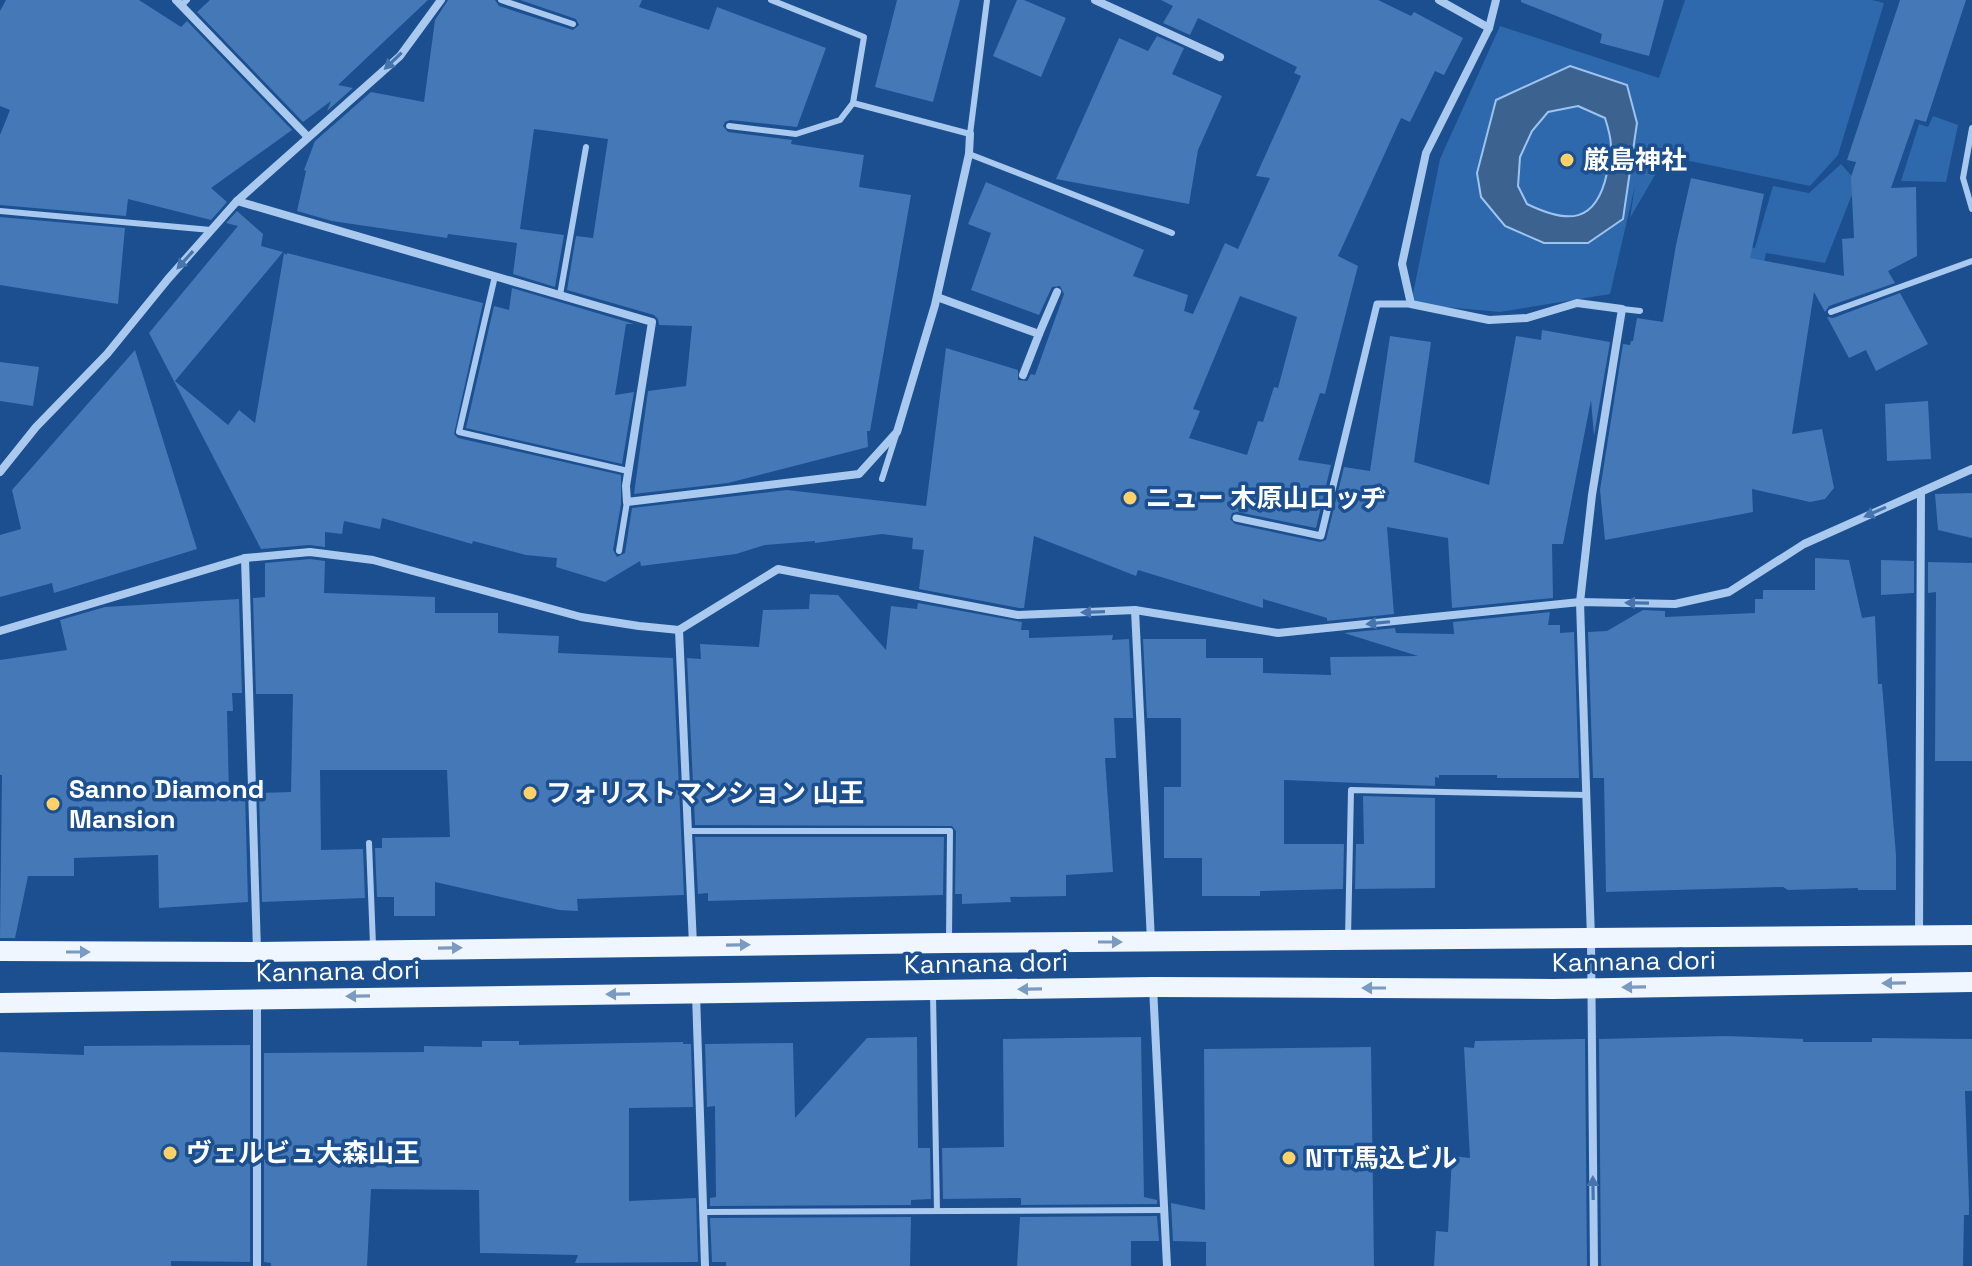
<svg xmlns="http://www.w3.org/2000/svg" width="1972" height="1266" font-family="'Space Grotesk','Noto Sans JP',sans-serif">
<style>
.green{fill:#2e69ad}
.water{fill:#3c6290;stroke:#9cc4f0;stroke-width:2;fill-rule:evenodd}
.building{fill:#4478b7;fill-rule:evenodd}
.lines{fill:none;stroke-linecap:round;stroke-linejoin:round}
.service{stroke:#a9c9ee;stroke-width:6}
.pedestrian{stroke:#a9c9ee;stroke-width:7}
.minor{stroke:#a9c9ee;stroke-width:8}
.primary{stroke:#f0f6ff;stroke-width:20}
.oneway{fill:#4674ac}
.oneway2{fill:#7b9ac1}
.poi-dot{fill:#ffd166;stroke:#1b4f8f;stroke-width:3}
.labels{text-anchor:middle;dominant-baseline:central;stroke-width:7;stroke-linejoin:round;paint-order:stroke}
.poi-label{font-size:26px;font-weight:bold;fill:#fff;stroke:#1b4f8f;text-anchor:start}
.street-label{font-size:26px;fill:#fff;stroke:#1b4f8f}
</style>
<rect width="100%" height="100%" fill="#1b4f8f"/>
<g class="green">
<path d="M1685,0h187l12,3 -46,152 -28,31 -144,-30 -36,62 5,-32 -25,108 -110,18 -89,-8 29,-145 60,-133 159,52z"/>
<path d="M1933,116l25,9 -12,57 -45,-1 18,-57 9,3z"/>
<path d="M1841,164l16,18 -32,81 -59,-10 -14,66 -23,-76 26,5 18,-62 36,7z"/>
</g>
<path class="water" d="M1570,66l57,19 10,38 -14,96 -35,24h-44l-39,-17 -24,-29 -4,-24 19,-73zM1578,106l27,12c8,25 7,29 2,55 -11,51 -39,51 -80,31l-9,-18 2,-29 12,-26 16,-19z"/>
<g class="building">
<path d="M6,0h133l42,27 6,-6 105,109 -81,58 16,14 -16,18 -83,-21 -2,17 -126,-11v-70l10,-25 -10,-4v-95z"/>
<path d="M210,0h218l-90,85 15,3 -26,23 4,-10 -28,21 -106,-110z"/>
<path d="M448,0h47l4,6 74,24 6,-5 -3,-6 -56,-19h122l-3,7 70,23 8,-23 109,41 -29,79 -67,-7 -5,2 -2,4 5,6 64,8 -1,4 73,11 -5,32 52,8 -41,236h-3l1,16 -140,36 -94,11 14,-103 38,-5 6,-60 -33,-1 -1,-6 -4,-4 -87,-25 9,-54 17,2 15,-99 -74,-10 -14,100 44,6 -9,52 -42,-13 4,-31 -69,-9 -1,4 -115,-17 -35,-10 9,-40 -2,-1 11,-29 56,-49 53,10 11,-82z"/>
<path d="M897,0h63l-27,102 -58,-15z"/>
<path d="M1017,0h7l42,18 -25,59 -48,-21z"/>
<path d="M1161,0h217l33,16 3,-4 49,26 -19,37 -9,-4 -25,51 -9,-4 -63,138 20,10 -33,128 -5,-1 -22,67 33,5 -15,63 -79,-16 -5,1 -2,6 5,5 85,18 6,-2 18,-73 26,4 20,-135 41,6 -17,120 75,23 27,-149 25,4 1,-10 68,12 -16,94 -3,-36 -28,144h-11l1,54 -101,10 -4,-70 -61,-11 7,87 -67,7v-3l-64,-19v9l-125,-38 -2,6 -102,-40 -10,72h-5l-100,-19 5,-39 -12,-1 1,-11 -31,-4 -67,9v-2l-50,4 -29,9 -95,12 -1,-5 -35,21 -49,-15 1,-9 -31,-3 -53,-14 -1,3 -90,-26 -2,11 -36,-8 -2,13 -17,-2v15l-16,-2 -48,4 -112,-216 89,-107 -12,-3 11,-12 26,23 -2,12 22,6 -108,129 53,44 11,-15 16,13 29,-170 3,2v-2l196,50 -29,131 4,4 163,37v29l-8,46 4,7 8,-4 7,-45 155,-18 139,16 20,-158 72,22v10l9,1 4,-7 4,1 29,-81 -4,-8 -8,1 -13,28 -68,-25 20,-57 -23,-9 18,-42 158,68 -11,26 55,19 -4,16 9,3 32,-71 13,6 32,-71 -14,-2 45,-100 -7,-3 3,-6 -99,-49 -8,17 -27,-12 10,-17zM1240,296l57,21 -19,71 -4,-1 -11,35 -5,-1 -11,34 -58,-17 11,-27 -7,-2z"/>
<path d="M1521,0h143l-15,56 -49,-13 2,-9 -81,-32z"/>
<path d="M1900,0h66l-40,122 -11,-3 -24,69 25,-1 1,69 -29,15 7,12 -66,23 -4,6 -11,-20 -22,142 30,-5 12,59 -9,11 -15,3 -58,-13 1,23 -148,28 -5,-50 23,-146 7,1 1,-4h2l4,-23 26,4 13,-77 15,-67 73,16 -14,64 94,18 -2,-37 12,-1 -3,-61 5,-15 -9,-2z"/>
<path d="M1157,36l27,12 -12,26 50,22 -24,54 -9,54 -133,-25 63,-141 29,13z"/>
<path d="M0,217l125,11 -7,76 -118,-19z"/>
<path d="M512,288l122,36h-8l-11,71 19,-3 -12,72 -156,-36 28,-122 15,4z"/>
<path d="M1900,293l28,51 -52,27 -10,-21 -17,8 -22,-41 6,1z"/>
<path d="M135,350l62,199 -143,44 -2,-10 -52,14v-62l21,-6 -9,-39z"/>
<path d="M0,362l39,5 -6,39 -33,-5z"/>
<path d="M1928,401l3,58 -44,2 -2,-57z"/>
<path d="M1972,493v45l-34,-8 -3,-36z"/>
<path d="M1815,558l34,2 13,58 13,-2 3,68h4l14,171v35h-38v-2l-70,2 -5,-3 -177,5 -2,-114h-11l-5,-146 19,-1 36,-21 22,1v6l90,-4v-14h8v-9h52z"/>
<path d="M310,559l15,2 -1,32 111,4v16h63v20l61,3 -1,17 115,5 11,237 -107,4 1,12 -19,-1 -124,-28v34h-41v-19h-17l-2,-49h7v-10l68,-1 -3,-67h-127l1,80 42,-1 2,49 -103,4 -3,-109 32,-1 2,-98h-37l-3,-96 12,-1v-34z"/>
<path d="M1881,560l33,1v32l-33,2z"/>
<path d="M1928,562l44,1v198h-37l1,-169 -8,1z"/>
<path d="M810,594l28,1 48,55 5,-44 26,3 1,-6 104,19 -1,8h8v8l84,-3 -1,5 17,-1 4,79h-19l2,40h-11l8,114 -47,3v21l-56,1 1,5 -49,2v-10h-7l1,-63 -4,-5 -257,-1 -8,-167 14,1 -1,-15 59,3 4,-37 46,-1z"/>
<path d="M239,599l3,94h-10l1,18h-6l2,83 16,-1 3,109 -89,6 -1,-53 -84,3v18h-46l-13,62h-15l2,-163h-2v-115l67,-10 -7,-30 45,-13z"/>
<path d="M1550,612l-2,13h12v8l14,-1 5,146h-82v-3h-58v3l-4,-1v9l-151,-6v64h60l-1,45 -83,2v5h-58v-38h-38v-71h17v-69h-34l-4,-79h63v19h57v15l68,2 -1,-18 88,-1 -74,-23 51,-5 1,5 58,1 -1,-12z"/>
<path d="M1363,796l72,2v90l-80,1 1,-45h8z"/>
<path d="M695,837h249l-1,58 -235,6v-8l-10,1z"/>
<path d="M1726,1036l77,3v3h69v-4l100,1v52h-7l4,110v14h-5l-1,51h-362l-2,-227z"/>
<path d="M917,1037l1,111h12l1,51 -20,1v5l-201,1v-8l6,-1 -1,-91 -8,1 -2,-63 88,-1 2,75 72,-80z"/>
<path d="M1141,1037l3,160 13,3v4l-136,1v-7l-78,1 -1,-51 62,-1 -1,-108z"/>
<path d="M1578,1039h7l2,227h-153l2,-35 12,1 4,-76 18,2 -6,-111 10,1 1,-7z"/>
<path d="M482,1041h37v4l164,-3v2h8l2,63 -64,1v93l67,-3 2,64 -123,1 3,-8 -98,-2 -1,-63 -108,-1 -4,77h-96v-3l-7,-1v-209l160,-1v-6l58,1z"/>
<path d="M250,1045v217l-79,-1v5h-171v-214l84,3v-9z"/>
<path d="M1371,1047l3,219h-168v-24l-33,-1 -2,-38 34,7 -1,-161z"/>
<path d="M1157,1216l2,25h-28v25h-114l3,-49z"/>
<path d="M911,1217l-1,49h-184v-4h-14l-2,-44z"/>
</g>
<g class="lines">
<g class="service">
<path d="M501,0l72,24"/>
<path d="M771,0l93,37 -11,66 117,31 17,-134"/>
<path d="M181,6l6,-6"/>
<path d="M729,126l67,8 44,-14 13,-17"/>
<path d="M1972,128l-9,50 9,31"/>
<path d="M969,154l203,79"/>
<path d="M0,211l211,19"/>
<path d="M495,276l-36,156 169,39"/>
<path d="M560,295l26,-148"/>
<path d="M1622,309l18,2"/>
<path d="M1831,312l141,-51"/>
<path d="M882,479l14,-44"/>
<path d="M619,551l8,-49"/>
<path d="M690,831h260l-1,108"/>
<path d="M369,843l4,102"/>
<path d="M1348,938l3,-148 235,5"/>
<path d="M933,995l4,216"/>
<path d="M704,1212l460,-2"/>
</g>
<path class="pedestrian" d="M1236,518l85,18 56,-232h34"/>
<g class="minor">
<path d="M176,0l132,137"/>
<path d="M1095,0l125,57"/>
<path d="M1439,0l50,28"/>
<path d="M1496,0l-7,28 -63,125 -24,111 9,40 78,16 38,-2 50,-15 45,6 -30,186 -12,107 11,337 3,327"/>
<path d="M237,201l415,121 -26,164 1,16 232,-28 38,-42 38,-127 34,-151 1,-20"/>
<path d="M937,297l102,37 -16,41"/>
<path d="M1039,334l18,-42"/>
<path d="M0,472l36,-45 71,-73 61,-75 69,-78 163,-145 41,-56"/>
<path d="M245,558l12,393"/>
<path d="M1135,610l16,331"/>
<path d="M679,630l14,315"/>
<path d="M0,631l245,-73 65,-6 63,8 208,57 58,9 40,4 99,-61 240,46 117,-5 143,23 302,-31 95,2 54,-12 75,-48 168,-75"/>
<path d="M1919,935l2,-443"/>
<path d="M1153,987l14,279"/>
<path d="M696,994l9,272"/>
<path d="M257,1266v-264"/>
</g>
<g class="primary">
<path d="M0,951l257,1 691,-9 1024,-8"/>
<path d="M0,1003l1153,-16 400,2 419,-7"/>
</g>
</g>
<defs><path id="oneway-solid" d="M-6-.8H1V-3.2L6.5 0L1 3.2V.8H-6Z" transform="scale(2)"/></defs>
<g class="oneway">
<use href="#oneway-solid" transform="translate(393 61) rotate(136)"/>
<use href="#oneway-solid" transform="translate(185 260) rotate(132)"/>
<use href="#oneway-solid" transform="translate(1875 512) rotate(156)"/>
<use href="#oneway-solid" transform="translate(1637 603) rotate(-179)"/>
<use href="#oneway-solid" transform="translate(1093 612) rotate(178)"/>
<use href="#oneway-solid" transform="translate(1378 623) rotate(174)"/>
<use href="#oneway-solid" transform="translate(1593 1188) rotate(-91)"/>
</g>
<g class="oneway2">
<use href="#oneway-solid" transform="translate(1110 942)"/>
<use href="#oneway-solid" transform="translate(738 945) rotate(-1)"/>
<use href="#oneway-solid" transform="translate(450 948) rotate(-1)"/>
<use href="#oneway-solid" transform="translate(78 952)"/>
<use href="#oneway-solid" transform="translate(1894 983) rotate(179)"/>
<use href="#oneway-solid" transform="translate(1634 987) rotate(179)"/>
<use href="#oneway-solid" transform="translate(1374 988) rotate(-180)"/>
<use href="#oneway-solid" transform="translate(1030 989) rotate(179)"/>
<use href="#oneway-solid" transform="translate(618 994) rotate(179)"/>
<use href="#oneway-solid" transform="translate(358 996) rotate(179)"/>
</g>
<g class="poi-dot">
<circle cx="1567" cy="160" r="8"/>
<circle cx="1130" cy="498" r="8"/>
<circle cx="530" cy="793" r="8"/>
<circle cx="53" cy="804" r="8"/>
<circle cx="170" cy="1153" r="8"/>
<circle cx="1289" cy="1158" r="8"/>
</g>
<g class="labels">
<g class="poi-label">
<text x="1583" y="160">厳島神社</text>
<text x="1146" y="498">ニュー 木原山ロッヂ</text>
<text x="69" y="789">Sanno Diamond<tspan x="69" dy="30">Mansion</tspan></text>
<text x="546" y="793">フォリストマンション 山王</text>
<text x="186" y="1153">ヴェルビュ大森山王</text>
<text x="1305" y="1158">NTT馬込ビル</text>
</g>
<g class="street-label">
<text transform="translate(1634 961) rotate(-1)">Kannana dori</text>
<text transform="translate(986 963) rotate(-1)">Kannana dori</text>
<text transform="translate(338 971) rotate(-1)">Kannana dori</text>
</g>
</g>
</svg>
